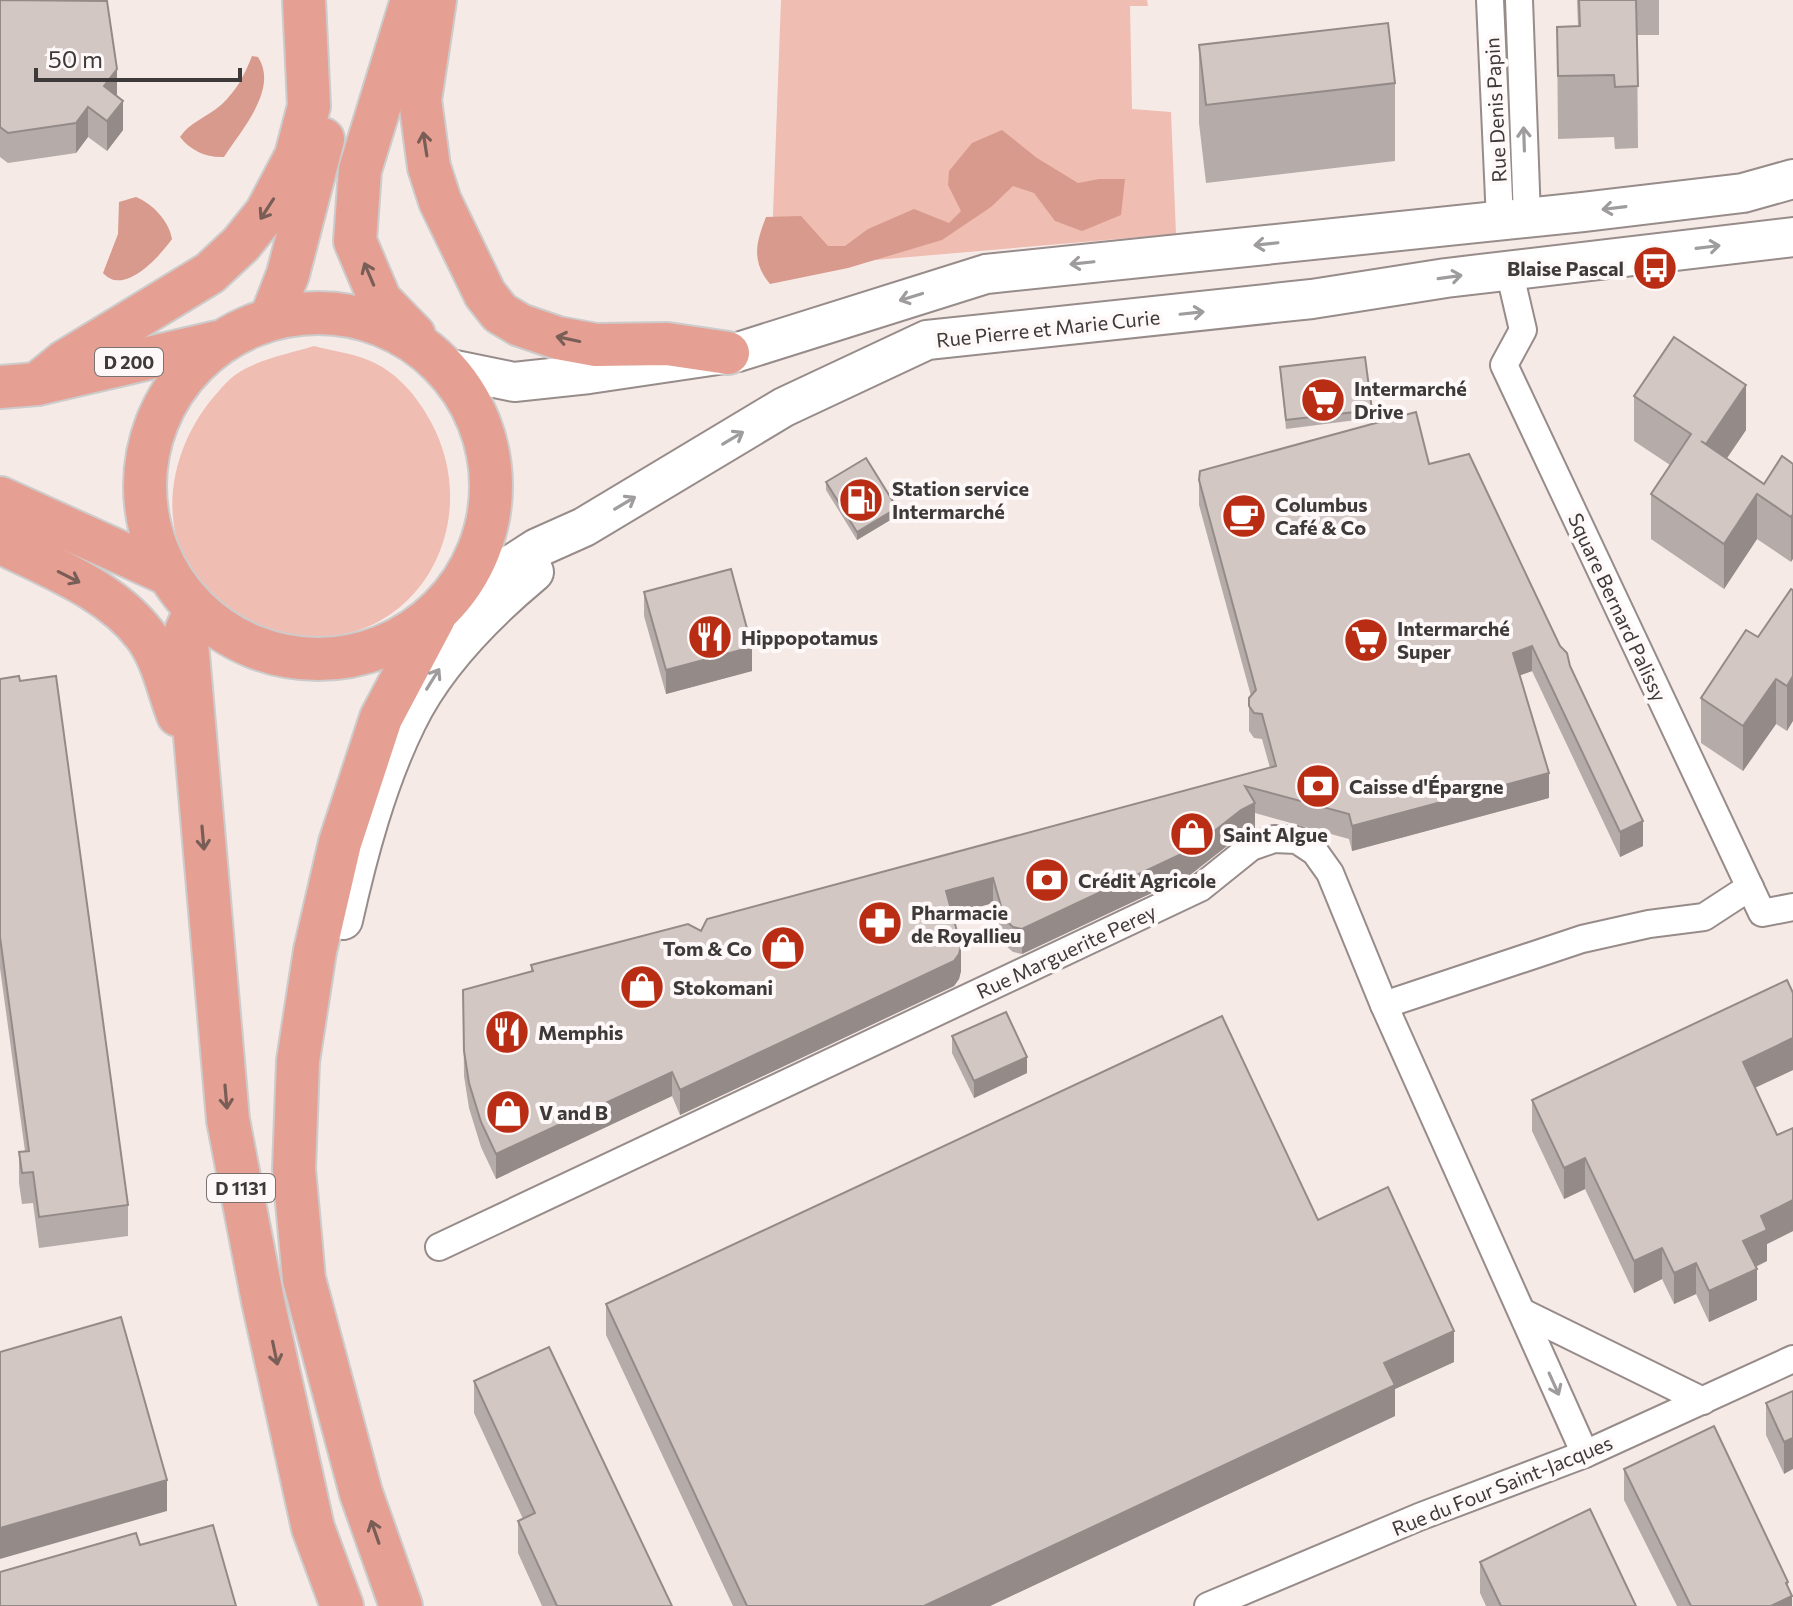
<svg xmlns="http://www.w3.org/2000/svg" width="1793" height="1606" font-family="Commissioner,sans-serif">
<style>
.green{fill:#efbdb2}
.forest{fill:#d89a8c}
.lines{fill:none;stroke-linecap:round;stroke-linejoin:round}
.street-casing{stroke:#978c8a;stroke-width:30}
.secondary-casing{stroke:#978c8a;stroke-width:42}
.primary-casing{stroke:#cdcccc;stroke-width:46}
.street{stroke:#fff;stroke-width:26}
.secondary{stroke:#fff;stroke-width:38}
.primary{stroke:#e6a093;stroke-width:42}
.wall{fill:#b5aba9}
.shaded-wall{fill:#948b89}
.building{fill:#d3c7c4;stroke:#948b89;stroke-width:2}
.oneway{stroke:#9e9c9c}
.oneway2{stroke:#795e58}
.labels{text-anchor:middle;dominant-baseline:central;stroke-width:8;stroke-linejoin:round;paint-order:stroke}
.shield{fill:#fef9f8;stroke:#787372;stroke-width:2}
.shield-label{font-size:18px;font-weight:bold;fill:#3e3a39}
.street-label{font-size:20px;fill:#3e3a39;stroke:#fef9f8}
.poi-label{font-size:20px;font-weight:bold;fill:#3e3a39;stroke:#fef9f8;text-anchor:start}
</style>
<rect width="100%" height="100%" fill="#f6eae7"/>
<g class="green">
<path d="M781,0h366l1,6h-18l2,103 39,3 5,122 -405,35z"/>
<path d="M314,346c18,5 37,7 54,14 28,11 49,36 63,62 60,112 -29,247 -159,208 -32,-10 -63,-30 -81,-59 -36,-57 -16,-132 27,-179 5,-6 10,-12 17,-17 23,-16 53,-21 79,-29z"/>
</g>
<g class="forest">
<path d="M252,56l6,1c21,32 -17,73 -34,100 -17,1 -33,-6 -44,-20 10,-15 27,-20 41,-32 16,-15 23,-29 31,-49z"/>
<path d="M1002,130l35,28 41,25 21,-4h26l-4,36 -39,16 -27,-10 -21,-28 -21,-7 -22,21 -49,33 -94,28 -78,16c-19,-23 -14,-41 -4,-67l35,-1 27,30h17l23,-17 46,-20 35,14 12,-12 -13,-26 1,-14 23,-28z"/>
<path d="M136,197c17,7 33,24 36,42 -12,17 -48,58 -69,34l15,-39 1,-32z"/>
</g>
<g class="lines">
<g class="street-casing">
<g id="street">
<path d="M1490,0l10,220"/>
<path d="M1519,0l8,217"/>
<path d="M1509,270l14,60 -19,35 258,548 31,-6"/>
<path d="M1384,1005l198,-66 67,-15 55,-7 46,-30"/>
<path d="M439,1247l761,-359 51,-41 23,-8 23,1 18,12 15,21 54,132 201,449"/>
<path d="M1524,1313l179,88"/>
<path d="M1208,1606l211,-89 166,-63 208,-95"/>
</g>
</g>
<g class="secondary-casing">
<g id="secondary">
<path d="M446,368l68,14 75,-8 149,-22 248,-78 597,-62 160,-19 50,-14"/>
<path d="M458,591h12l67,-43 47,-21 200,-120 143,-67 385,-41 134,-21 347,-41"/>
<path d="M343,920c15,-67 34,-138 64,-199 28,-58 79,-109 127,-149"/>
</g>
</g>
<g class="primary-casing">
<g id="primary">
<path d="M412,0l-52,170 -5,71 25,59 34,35"/>
<path d="M435,0l-15,100 9,67 11,34 45,93 15,19 20,12 38,13 38,7 71,-1 61,9"/>
<circle cx="318" cy="486" r="173"/>
<path d="M271,318l17,-44 35,-135"/>
<path d="M37,384l27,-22 146,-89 31,-29 25,-31 30,-57 13,-50 -5,-106"/>
<path d="M0,387l37,-3 181,-42"/>
<path d="M0,498l168,76"/>
<path d="M0,542c49,25 110,47 145,93 17,22 23,54 33,80"/>
<path d="M195,611l-9,20 42,489 35,181 50,227 29,78"/>
<path d="M401,1606l-40,-113 -57,-214 -10,-110 4,-108 17,-110 25,-108 41,-125 53,-100"/>
</g>
</g>
<use href="#street" class="street"/>
<use href="#secondary" class="secondary"/>
<use href="#primary" class="primary"/>
</g>
<g class="wall">
<path d="M0,0l117,96 6,34 -16,21 -19,-14 -12,16 -68,10 -8,-6z"/>
<path d="M1577,0h82v35h-22l1,113 -23,1 -1,-12 -56,2 -1,-112 21,-1z"/>
<path d="M1199,45l196,38v78l-189,22 -7,-60z"/>
<path d="M1280,367l92,43v8l-86,11z"/>
<path d="M1634,396l112,34 -19,28 37,26 29,-20 -2,98 -34,-23 -33,50 -73,-50v-45l19,-29 -36,-24z"/>
<path d="M1429,464l141,202 73,180 -23,11 -88,-186 -12,4 29,123 -197,53 -3,-12 -94,-26v15l-14,7 -51,40 -168,79 -9,-2 -8,-7 -12,-42 -41,11 9,57 -2,8 -5,7 -274,129 -8,-19 -176,83 -15,-32 -12,-39 -5,-32 -1,-86 68,-18v-7l170,-34 569,-163 -8,-29 -8,-1 -5,-7v-33l2,-2 -52,-191v-25z"/>
<path d="M826,482l71,34 -40,24 -31,-50z"/>
<path d="M1791,589l-4,142 -11,-7 -33,47 -42,-28v-45l57,-61z"/>
<path d="M644,592l108,79 -86,23 -22,-78z"/>
<path d="M0,679l128,526v31l-89,12 -6,-45 -11,1 -3,-21v-31l6,-1 -25,-183z"/>
<path d="M1793,993v77l-38,18 22,47 16,-7v103l-26,13v17l-11,6 1,33 -48,22 -13,-28 -22,10 -12,-25 -28,14 -49,-104 -21,10 -32,-68v-31z"/>
<path d="M952,1036l75,37 -53,25 -22,-45z"/>
<path d="M1318,1220l136,142 -59,27v27l-405,190h-257l-127,-271v-31z"/>
<path d="M474,1381l198,225h-130l-24,-53v-32l5,-2 -49,-106z"/>
<path d="M1793,1391l-9,83 -18,-39v-32z"/>
<path d="M1624,1469l164,119 4,18h-115l-53,-106z"/>
<path d="M1480,1562l156,44h-150l-6,-13z"/>
</g>
<g class="shaded-wall">
<path d="M117,69v29l-13,-12z"/>
<path d="M123,101v29l-16,21v-30z"/>
<path d="M88,107v30l-12,16v-30z"/>
<path d="M1746,385v45l-40,59v-45z"/>
<path d="M1757,494v45l-33,50v-45z"/>
<path d="M897,508v8l-40,24v-8z"/>
<path d="M1793,514v45l-2,3v-45z"/>
<path d="M1532,646v25l-19,7v-25z"/>
<path d="M752,647v24l-86,23v-24z"/>
<path d="M1793,676v45l-6,10v-45z"/>
<path d="M1776,679v45l-33,47v-45z"/>
<path d="M1549,773v25l-197,53v-25z"/>
<path d="M1255,803v25l-14,7 -51,40 -168,79v-25z"/>
<path d="M1643,821v25l-23,11v-25z"/>
<path d="M993,878v25l-47,13v-25z"/>
<path d="M961,946v25l-2,8 -5,7 -274,129v-25z"/>
<path d="M1793,1038v32l-50,23v-31z"/>
<path d="M1027,1057v16l-53,25v-17z"/>
<path d="M672,1072v24l-176,83v-25z"/>
<path d="M1585,1158v31l-21,10v-31z"/>
<path d="M1793,1200v31l-26,13v17l-24,11v-31l18,-25z"/>
<path d="M1662,1248v31l-28,14v-32z"/>
<path d="M1696,1263v31l-22,10v-31z"/>
<path d="M1757,1269v31l-48,22v-31z"/>
<path d="M1454,1331v31l-59,27v27l-405,190h-66l460,-243z"/>
<path d="M1793,1438v31l-9,5v-32z"/>
<path d="M167,1480v31l-167,48v-31z"/>
<path d="M1788,1582v16l4,-2v10h-21l15,-23z"/>
</g>
<g class="building">
<path d="M0,0l107,1 10,68 -13,17 19,15 -16,20 -19,-14 -12,16 -68,10 -8,-6z"/>
<path d="M1579,0h57l2,86 -23,1 -1,-12 -56,1 -1,-49 23,-1z"/>
<path d="M1388,23l7,60 -189,22 -7,-60z"/>
<path d="M1674,337l72,48 -40,59 -5,-3 63,43 18,-28 11,8v50l-2,3 -34,-23 -33,50 -73,-50 40,-60 -57,-38z"/>
<path d="M1365,357l7,53 -86,10 -6,-53z"/>
<path d="M1416,412l13,52 40,-10 91,192 7,7 3,13 73,155 -23,11 -88,-186 -19,7 36,120 -197,53 -3,-12 -104,-28 10,17 -14,7 -51,40 -168,79 -9,-2 -8,-7 -12,-42 -47,13 15,55 -2,8 -5,7 -274,129 -8,-18 -176,82 -15,-32 -12,-39 -5,-32 -1,-61 70,-19 -2,-6 157,-41 13,7 6,-12 569,-153 -14,-52 -8,-1 -5,-7v-8l7,-8 -57,-210 1,-9z"/>
<path d="M866,458l31,50 -40,24 -31,-50z"/>
<path d="M731,569l21,78 -86,23 -22,-78z"/>
<path d="M1791,589l2,1v86l-6,10 -11,-7 -33,47 -42,-28 45,-68 12,7z"/>
<path d="M19,676l1,5 36,-5 72,529 -89,12 -6,-45 -11,1 -3,-21 10,-1 -29,-214v-258z"/>
<path d="M1787,980l6,13v45l-50,24 34,73 16,-7v72l-32,16 6,14 -24,11 14,28 -48,22 -13,-28 -22,10 -12,-25 -28,13 -49,-103 -21,10 -32,-68z"/>
<path d="M1006,1012l21,45 -53,24 -22,-45z"/>
<path d="M1222,1016l96,204 70,-33 66,144 -70,32 11,22 -471,221h-177l-141,-302z"/>
<path d="M121,1317l46,163 -167,48v-176z"/>
<path d="M549,1347l123,259h-115l-39,-85 17,-8 -61,-132z"/>
<path d="M1793,1391v47l-9,4 -18,-39z"/>
<path d="M1714,1426l74,156 -2,1 6,13 -21,10h-80l-67,-137z"/>
<path d="M1590,1509l46,97h-135l-21,-44z"/>
<path d="M213,1525l23,81h-236v-34l136,-39 4,12z"/>
</g>
<defs><path id="oneway-shaft" d="M-6 0H5M1.5-3L5.5 0L1.5 3" fill="none" stroke-width="1.6" stroke-linecap="round" stroke-linejoin="round" transform="scale(2)"/></defs>
<g class="oneway">
<use href="#oneway-shaft" transform="translate(1524 139) rotate(-92)"/>
<use href="#oneway-shaft" transform="translate(1614 208) rotate(173)"/>
<use href="#oneway-shaft" transform="translate(1266 244) rotate(174)"/>
<use href="#oneway-shaft" transform="translate(1708 247) rotate(-7)"/>
<use href="#oneway-shaft" transform="translate(1082 263) rotate(174)"/>
<use href="#oneway-shaft" transform="translate(1450 277) rotate(-8)"/>
<use href="#oneway-shaft" transform="translate(911 297) rotate(163)"/>
<use href="#oneway-shaft" transform="translate(1192 313) rotate(-6)"/>
<use href="#oneway-shaft" transform="translate(733 438) rotate(-31)"/>
<use href="#oneway-shaft" transform="translate(625 503) rotate(-31)"/>
<use href="#oneway-shaft" transform="translate(433 679) rotate(-58)"/>
<use href="#oneway-shaft" transform="translate(1554 1384) rotate(66)"/>
</g>
<g class="oneway2">
<use href="#oneway-shaft" transform="translate(425 144) rotate(-99)"/>
<use href="#oneway-shaft" transform="translate(267 209) rotate(123)"/>
<use href="#oneway-shaft" transform="translate(369 274) rotate(-113)"/>
<use href="#oneway-shaft" transform="translate(568 339) rotate(-168)"/>
<use href="#oneway-shaft" transform="translate(69 577) rotate(27)"/>
<use href="#oneway-shaft" transform="translate(203 838) rotate(85)"/>
<use href="#oneway-shaft" transform="translate(226 1097) rotate(85)"/>
<use href="#oneway-shaft" transform="translate(275 1353) rotate(78)"/>
<use href="#oneway-shaft" transform="translate(375 1532) rotate(-109)"/>
</g>
<defs>
<g id="bus-disc" transform="scale(2.3)"><circle r="9.5" fill="#b82d13" stroke="#fef9f8"/><path d="M-5-6H5V4H4V6H2V4H-2V6H-4V4H-5ZM-3.5-4V0h7V-4ZM-3.5 1.2v1.5H-2V1.2ZM2 1.2v1.5H3.5V1.2Z" fill="#fff"/></g>
<g id="supermarket-disc" transform="scale(2.3)"><circle r="9.5" fill="#b82d13" stroke="#fef9f8"/><path d="M-6-5.5h2.5l.6 2H6L4.5 2H-2.5L-4.4-4H-6ZM-1.5 3.2a1.3 1.3 0 1 0 .1 0ZM3 3.2a1.3 1.3 0 1 0 .1 0Z" fill="#fff"/></g>
<g id="fuel-disc" transform="scale(2.3)"><circle r="9.5" fill="#b82d13" stroke="#fef9f8"/><path d="M-5.5-6h7V0h2V4h1.3V-2.5L3-4.5l.8-.8L6-3V5H2.5V1h-1V6h-7ZM-4.2-4.7v3.2H.2V-4.7Z" fill="#fff"/></g>
<g id="cafe-disc" transform="scale(2.3)"><circle r="9.5" fill="#b82d13" stroke="#fef9f8"/><path d="M-5.5-4.5H6V0H3Q3 3.5 0 3.5H-2.5Q-5.5 3.5-5.5 0ZM3-3.2v2h1.7v-2ZM-6 4.5H4V6H-6Z" fill="#fff"/></g>
<g id="restaurant-disc" transform="scale(2.3)"><circle r="9.5" fill="#b82d13" stroke="#fef9f8"/><path d="M-5-6h1v4h1v-4h1v4h1v-4h1v5L-1.5 .5V6h-2V.5L-5-1ZM5-6V6H3V1.5H1.5Q1.5-4 5-6Z" fill="#fff"/></g>
<g id="bank-disc" transform="scale(2.3)"><circle r="9.5" fill="#b82d13" stroke="#fef9f8"/><path d="M-6-4H6V4H-6ZM0-2.3a2.3 2.3 0 1 0 0 4.6a2.3 2.3 0 1 0 0-4.6Z" fill="#fff"/></g>
<g id="shop-disc" transform="scale(2.3)"><circle r="9.5" fill="#b82d13" stroke="#fef9f8"/><path d="M-5-2.5h2.3a2.7 3.5 0 0 1 5.4 0H5L5.5 6h-11ZM-1.5-2.5h3a1.5 2.3 0 0 0-3 0Z" fill="#fff"/></g>
<g id="pharmacy-disc" transform="scale(2.3)"><circle r="9.5" fill="#b82d13" stroke="#fef9f8"/><path d="M-2-6h4v4h4v4h-4v4h-4v-4h-4v-4h4Z" fill="#fff"/></g>
</defs>
<g fill-rule="evenodd">
<use href="#bus-disc" x="1655" y="268"/>
<use href="#supermarket-disc" x="1323" y="400"/>
<use href="#fuel-disc" x="861" y="500"/>
<use href="#cafe-disc" x="1244" y="516"/>
<use href="#restaurant-disc" x="710" y="637"/>
<use href="#supermarket-disc" x="1366" y="640"/>
<use href="#bank-disc" x="1318" y="786"/>
<use href="#shop-disc" x="1192" y="834"/>
<use href="#bank-disc" x="1047" y="880"/>
<use href="#pharmacy-disc" x="880" y="923"/>
<use href="#shop-disc" x="783" y="948"/>
<use href="#shop-disc" x="642" y="987"/>
<use href="#restaurant-disc" x="507" y="1032"/>
<use href="#shop-disc" x="508" y="1112"/>
</g>
<g class="labels">
<g class="shield">
<rect x="95" y="348" width="68" height="28" rx="6"/>
<rect x="207" y="1174" width="68" height="28" rx="6"/>
</g>
<g class="shield-label">
<text x="129" y="362">D 200</text>
<text x="241" y="1188">D 1131</text>
</g>
<g class="street-label">
<text transform="translate(1495 110) rotate(-93)">Rue Denis Papin</text>
<text transform="translate(1048 328) rotate(-6)">Rue Pierre et Marie Curie</text>
<text transform="translate(1618 607) rotate(65)">Square Bernard Palissy</text>
<text transform="translate(1066 951) rotate(-25)">Rue Marguerite Perey</text>
<text transform="translate(1502 1485) rotate(-22)">Rue du Four Saint-Jacques</text>
</g>
<g class="poi-label">
<text x="1624" y="268" text-anchor="end">Blaise Pascal</text>
<text x="1354" y="388">Intermarché<tspan x="1354" dy="23">Drive</tspan></text>
<text x="892" y="488">Station service<tspan x="892" dy="23">Intermarché</tspan></text>
<text x="1275" y="504">Columbus<tspan x="1275" dy="23">Café &amp; Co</tspan></text>
<text x="1397" y="628">Intermarché<tspan x="1397" dy="23">Super</tspan></text>
<text x="741" y="637">Hippopotamus</text>
<text x="1349" y="786">Caisse d'Épargne</text>
<text x="1223" y="834">Saint Algue</text>
<text x="1078" y="880">Crédit Agricole</text>
<text x="911" y="912">Pharmacie<tspan x="911" dy="23">de Royallieu</tspan></text>
<text x="752" y="948" text-anchor="end">Tom &amp; Co</text>
<text x="673" y="987">Stokomani</text>
<text x="538" y="1032">Memphis</text>
<text x="539" y="1112">V and B</text>
</g>
</g>
<path d="M36 68v12h204v-12" fill="none" stroke="#3e3a39" stroke-width="4"/>
<text x="48" y="68" font-size="24" fill="#3e3a39" stroke="#fef9f8" stroke-width="6" paint-order="stroke">50 m</text>
</svg>
